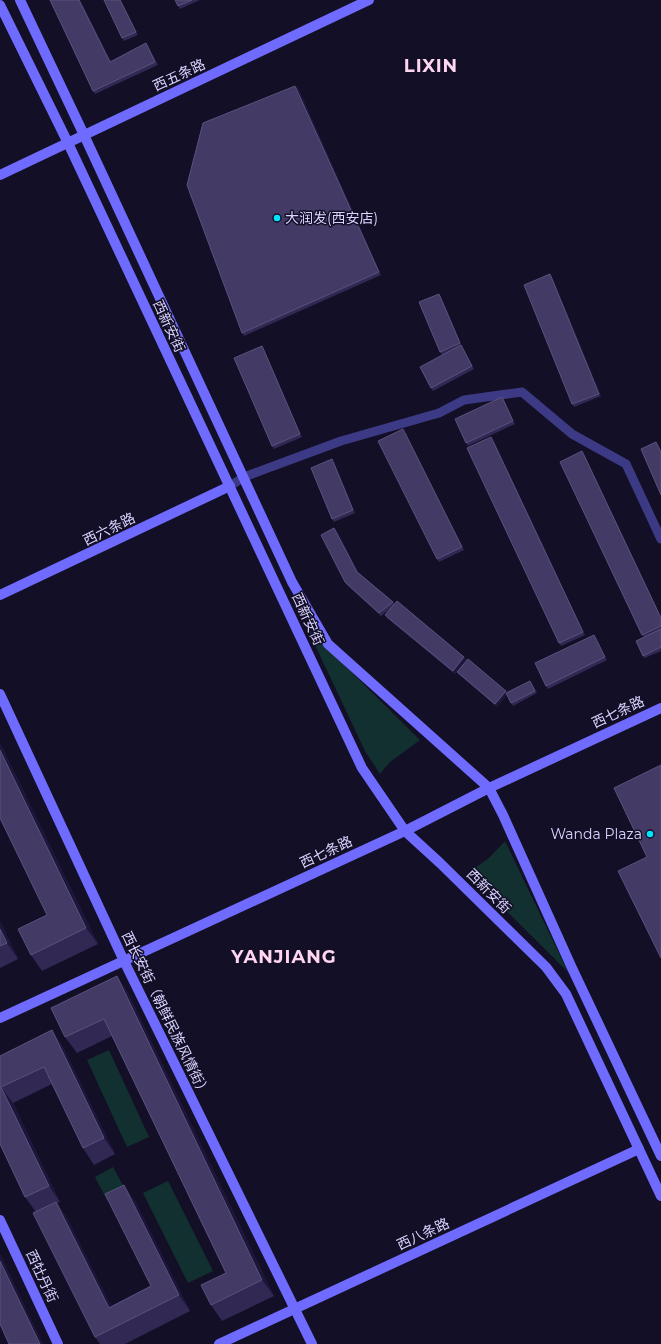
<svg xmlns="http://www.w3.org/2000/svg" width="661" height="1344" font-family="Montserrat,'Noto Sans SC',sans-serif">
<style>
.green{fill:#12302f}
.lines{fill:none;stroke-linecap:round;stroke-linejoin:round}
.street{stroke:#3d3a85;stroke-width:9}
.secondary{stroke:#6f6bff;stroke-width:10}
.wall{fill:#312854}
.shaded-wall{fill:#1d163a}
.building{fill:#433a66;stroke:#5a527e}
.poi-dot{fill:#00e5ff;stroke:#130f26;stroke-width:1.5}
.labels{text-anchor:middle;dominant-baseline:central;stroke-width:3;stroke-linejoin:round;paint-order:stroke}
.street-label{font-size:14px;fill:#d9d4ff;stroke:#130f26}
.poi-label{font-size:14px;fill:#d9d4ff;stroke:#130f26;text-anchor:start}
.district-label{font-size:18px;font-weight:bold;letter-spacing:1px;fill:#ffd6f0;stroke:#130f26}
</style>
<rect width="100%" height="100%" fill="#130f26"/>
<g class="green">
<path d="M307,628l113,112 -30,22 -10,12 -15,-23z"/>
<path d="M505,841l63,131 -100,-99 21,-15z"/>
<path d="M109,1050l40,87 -22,10 -40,-87z"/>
<path d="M113,1167l13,24 -19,9 -12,-23z"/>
<path d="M168,1181l45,90 -25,12 -45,-90z"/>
</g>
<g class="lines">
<path class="street" d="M230,486l14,-9 97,-36 98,-28 25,-13 58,-8 50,42 54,30 35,75"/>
<g class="secondary">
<path d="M20,0l64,135 208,447 36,62 161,144 14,27 69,153 89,188"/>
<path d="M0,5l68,138 294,625 43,63 35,32 106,104 20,27 95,202"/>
<path d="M0,175l369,-175"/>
<path d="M0,595l230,-109"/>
<path d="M0,694l124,267 188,383"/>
<path d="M0,1018l405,-187 84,-43 172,-80"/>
<path d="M0,1220l58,124"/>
<path d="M219,1344l420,-195"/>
</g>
</g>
<g class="wall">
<path d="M50,0h30l31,62 37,-16 10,19 -63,29 -2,-3z"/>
<path d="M121,0l17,35 -14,6 -2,-3z"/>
<path d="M175,0h25l-20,9z"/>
<path d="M298,88l83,187 -137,61 -2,-3z"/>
<path d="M552,277l49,119 -27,11 -2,-3z"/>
<path d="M439,294l2,3 21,49 12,23 -41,22 -2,-3 17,-36 -6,3 -2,-3z"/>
<path d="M262,346l2,3 38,88 -28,12 -2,-3z"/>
<path d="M504,400l11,24 -47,22 -2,-3z"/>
<path d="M405,432l59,118 -25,12 -2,-3z"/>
<path d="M493,439l92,196 -24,11 -2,-3z"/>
<path d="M582,451l2,3 77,163v34l-16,7 -2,-2 1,-19 -2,-2z"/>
<path d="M334,462l21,51 -21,9 -2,-3z"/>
<path d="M337,531l21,41 35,30 1,2 70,53 2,3 -11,14 -68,-56 -2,-3 6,-7 -10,8 -34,-31 -2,-3z"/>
<path d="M594,635l13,25 -59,29 -2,-3z"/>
<path d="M457,672l50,21 23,-12 7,12 -24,13 -6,-11 -10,12 -38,-33z"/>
<path d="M0,743l98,201 -56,27 -11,-16 16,-40z"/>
<path d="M0,921l18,38 -18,9z"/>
<path d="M117,976l11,17 146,303 -52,25 -11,-16 15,-32 -114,-237 -35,17 -12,-16z"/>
<path d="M52,1030l11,17 52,107 -21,11 -11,-17 -31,-64 -39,19 47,99 -3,1 10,15 44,88 40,-20 -16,-85 55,110 -65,33h-25l-5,-7 -59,-125 -11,-15 -25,-53v-88z"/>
</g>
<g class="shaded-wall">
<path d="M79,0h1l32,65 -2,-3z"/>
<path d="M120,0h1l17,35 -2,-3z"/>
<path d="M295,86l3,2 83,187 -2,-3z"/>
<path d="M550,274l2,3 49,119 -2,-2z"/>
<path d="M439,294l2,3 21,49 12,23 -14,-26z"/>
<path d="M262,346l2,3 38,88 -2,-3z"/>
<path d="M502,397l2,3 11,24 -2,-3z"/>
<path d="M403,429l2,3 59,118 -2,-3z"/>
<path d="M491,437l2,2 92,196 -2,-3z"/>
<path d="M582,451l2,3 77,163v1z"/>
<path d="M332,459l2,3 21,51 -2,-3z"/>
<path d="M334,528l3,3 22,43 -2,-2z"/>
<path d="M594,635l2,2 11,23 -2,-3z"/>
<path d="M464,657l2,3 -11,14 -2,-3z"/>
<path d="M506,691l2,3 -11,13 -2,-3z"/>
<path d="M0,743l98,201 -12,-16 -86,-178z"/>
<path d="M0,921l18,38 -11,-16 -7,-14z"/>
<path d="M117,976l11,17 146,303 -12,-16z"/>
<path d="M52,1030l11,17 52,107 -11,-16z"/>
<path d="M1,1087l12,16 47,99 -11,-16z"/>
<path d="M124,1185l11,16 55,110 -11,-16z"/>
<path d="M56,1202l11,16 53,106 -11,-16z"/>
<path d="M0,1253l43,91h-3l-40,-83z"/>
</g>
<g class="building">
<path d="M50,0h29l31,62 36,-19 9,19 -62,29z"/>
<path d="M104,0h16l16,32 -14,6z"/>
<path d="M175,0h17l-14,6z"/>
<path d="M295,86l84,186 -137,61 -55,-148 16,-62z"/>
<path d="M550,274l49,120 -27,10 -48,-119z"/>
<path d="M439,294l21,49 -20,9 -21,-50z"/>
<path d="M461,345l11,21 -41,22 -11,-21z"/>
<path d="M262,346l38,88 -28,12 -38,-88z"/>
<path d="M502,397l11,24 -47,22 -11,-24z"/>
<path d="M403,429l59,118 -25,12 -59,-118z"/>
<path d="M491,437l92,195 -24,11 -92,-195z"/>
<path d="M656,442l5,10v43l-20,-46z"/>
<path d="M582,451l79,167v8l-19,9 -82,-173z"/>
<path d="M332,459l21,51 -21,9 -21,-51z"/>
<path d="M334,528l23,44 36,30 -14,11 -34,-31 -24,-47z"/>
<path d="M397,601l67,56 -11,14 -68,-56z"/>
<path d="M661,629v18l-18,9 -7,-15z"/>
<path d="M594,635l11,22 -59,29 -11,-23z"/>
<path d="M468,659l38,32 -11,13 -38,-32z"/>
<path d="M530,681l5,10 -24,12 -5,-10z"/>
<path d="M0,750l86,178 -55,27 -13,-26 29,-14 -47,-97z"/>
<path d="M661,765v193l-43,-87 29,-14 -33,-69z"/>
<path d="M0,929l7,14 -7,3z"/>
<path d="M117,976l145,304 -51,25 -10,-20 25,-12 -122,-254 -39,18 -14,-29z"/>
<path d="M52,1030l52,108 -21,10 -39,-81 -43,20 48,99 -24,11 -25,-53v-88z"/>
<path d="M124,1185l55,110 -84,42 -62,-124 23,-11 53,106 42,-22 -46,-92z"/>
<path d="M0,1261l40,83h-31l-9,-20z"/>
</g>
<g class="poi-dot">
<circle cx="277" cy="218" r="4"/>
<circle cx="650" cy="834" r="4"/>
</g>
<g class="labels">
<g class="street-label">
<text transform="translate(179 75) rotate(-25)">西五条路</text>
<text transform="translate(169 326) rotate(65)">西新安街</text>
<text transform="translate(109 529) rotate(-26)">西六条路</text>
<text transform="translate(308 619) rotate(65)">西新安街</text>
<text transform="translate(618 712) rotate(-25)">西七条路</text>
<text transform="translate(326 852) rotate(-25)">西七条路</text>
<text transform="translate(489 891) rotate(45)">西新安街</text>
<text transform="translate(166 1014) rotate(64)">西长安街（朝鲜民族风情街）</text>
<text transform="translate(423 1234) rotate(-25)">西八条路</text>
<text transform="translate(42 1276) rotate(65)">西牡丹街</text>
</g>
<g class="poi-label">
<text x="285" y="218">大润发(西安店)</text>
<text x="642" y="834" text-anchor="end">Wanda Plaza</text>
</g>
<g class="district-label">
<text x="431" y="66">LIXIN</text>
<text x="284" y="957">YANJIANG</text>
</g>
</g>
</svg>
